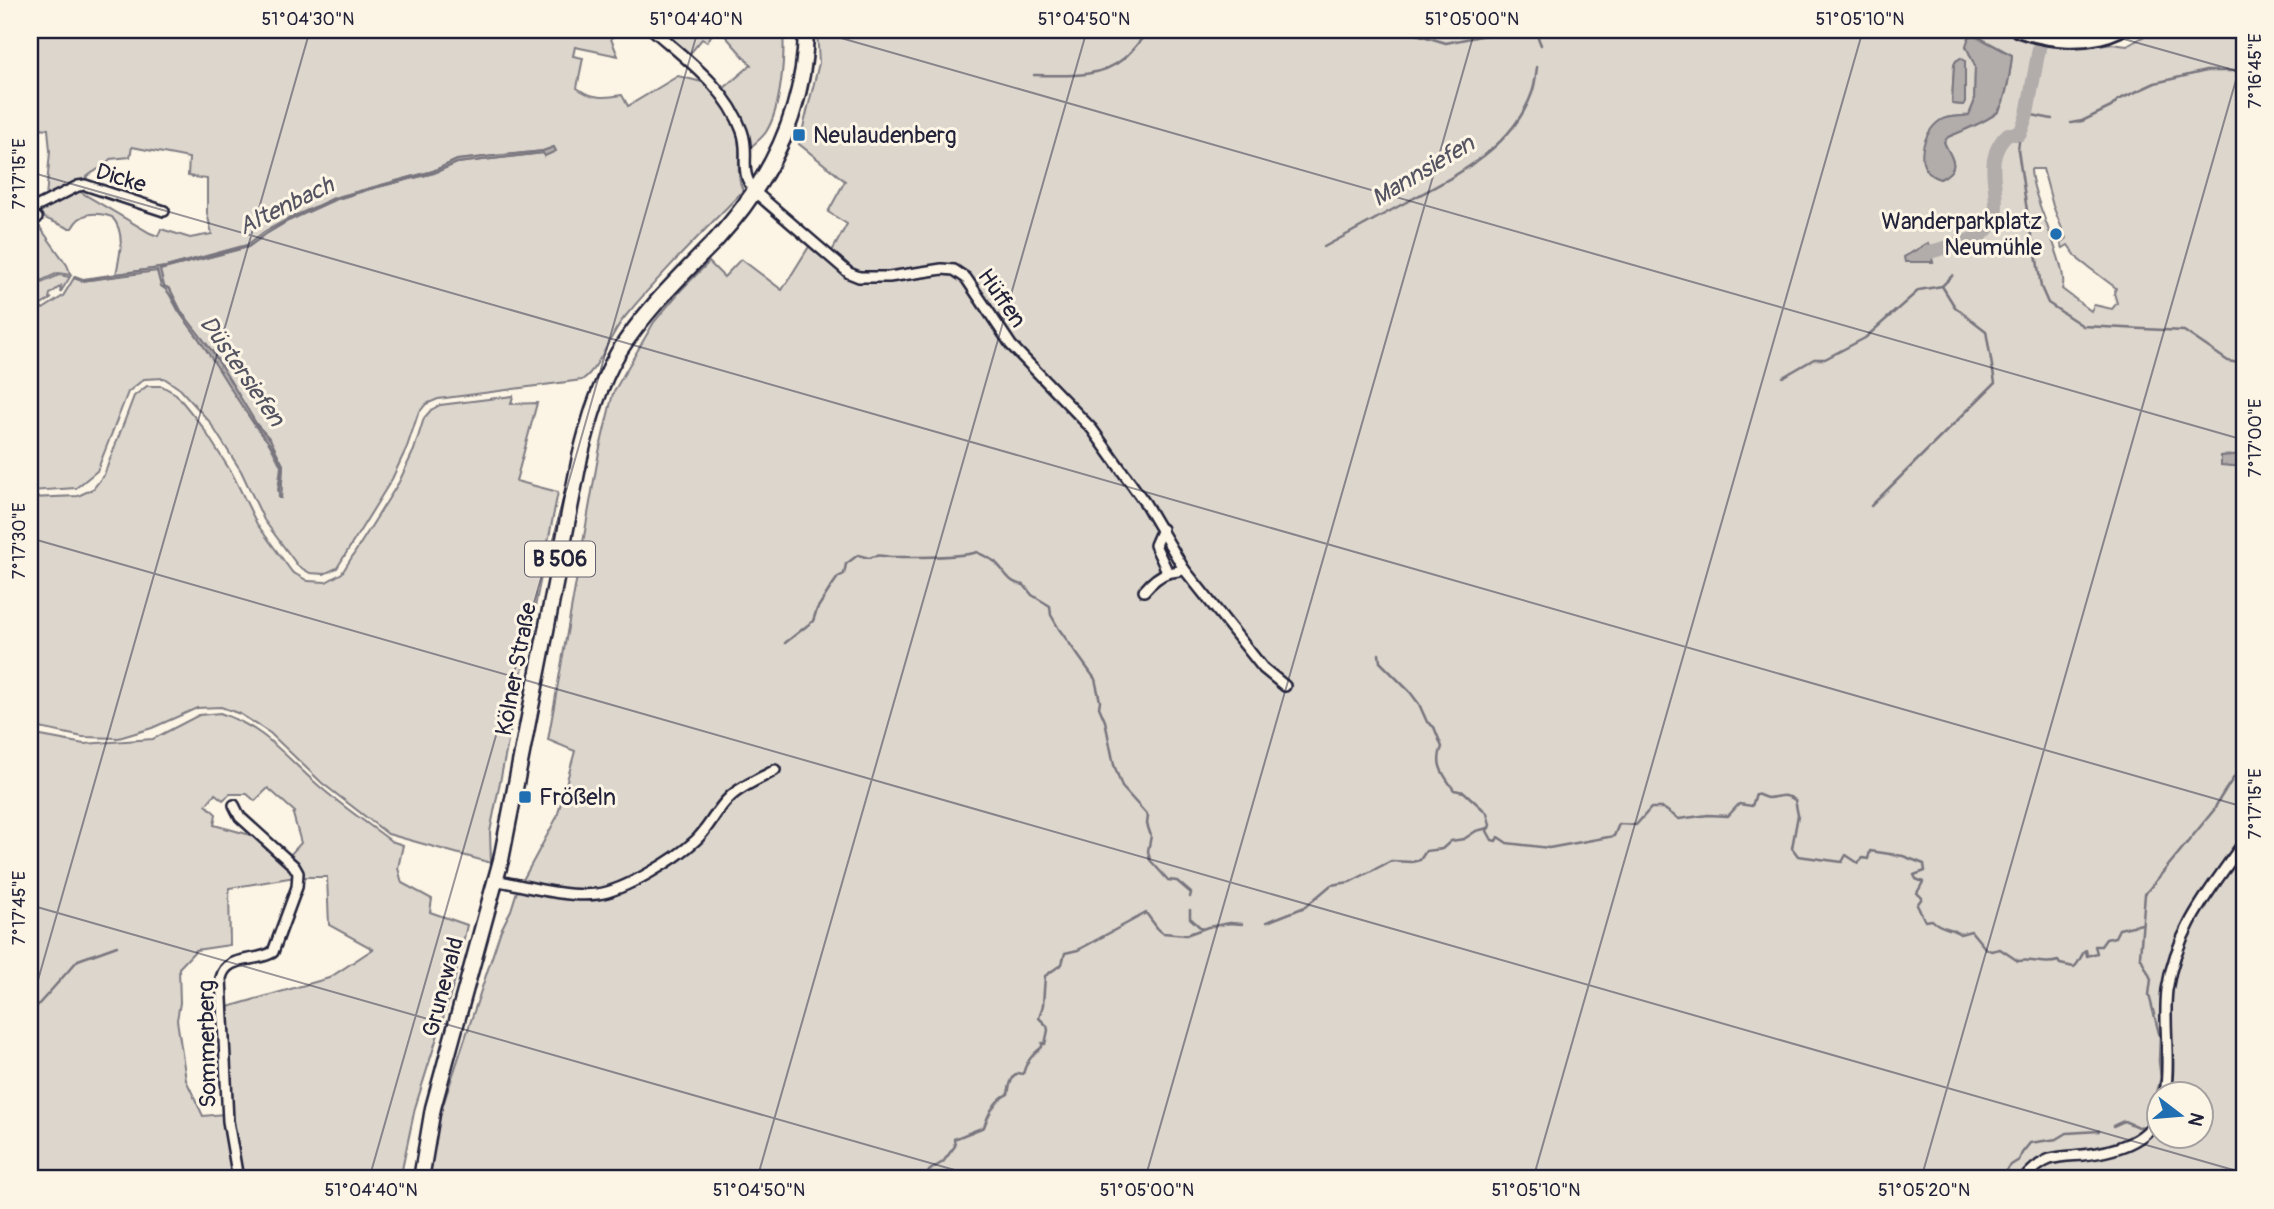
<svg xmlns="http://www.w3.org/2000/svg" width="2274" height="1209" font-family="Pangolin,sans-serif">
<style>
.green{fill:#dcd6cc;stroke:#7f7c84;stroke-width:2;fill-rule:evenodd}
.water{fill:#b2adab;stroke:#78757e;stroke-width:2}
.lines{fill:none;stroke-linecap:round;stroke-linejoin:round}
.stream{stroke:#78757e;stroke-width:2.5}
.river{stroke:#b2adab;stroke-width:14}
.street-casing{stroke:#22223b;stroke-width:14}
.secondary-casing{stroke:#22223b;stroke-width:18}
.primary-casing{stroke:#22223b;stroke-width:19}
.street{stroke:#fcf5e5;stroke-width:9}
.secondary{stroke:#fcf5e5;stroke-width:12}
.primary{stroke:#fcf5e5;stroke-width:14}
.ticks{fill:none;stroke:#22223b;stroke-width:2;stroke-opacity:0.45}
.poi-dot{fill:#1f6fb2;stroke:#fcf5e5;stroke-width:2.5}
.labels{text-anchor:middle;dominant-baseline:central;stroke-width:6;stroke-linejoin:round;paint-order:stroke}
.shield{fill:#fcf5e5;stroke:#63616e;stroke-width:2}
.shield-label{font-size:21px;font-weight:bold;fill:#22223b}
.poi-label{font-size:23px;fill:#22223b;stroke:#fcf5e5;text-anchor:start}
.street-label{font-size:23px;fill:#22223b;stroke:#fcf5e5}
.water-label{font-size:24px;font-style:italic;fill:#545362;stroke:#fcf5e5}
.neatline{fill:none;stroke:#22223b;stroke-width:2.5}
.ticks-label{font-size:18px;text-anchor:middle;fill:#22223b}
</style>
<rect width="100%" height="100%" fill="#fcf5e5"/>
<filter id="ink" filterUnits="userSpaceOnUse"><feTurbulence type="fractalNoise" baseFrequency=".0143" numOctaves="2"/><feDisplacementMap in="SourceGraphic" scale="14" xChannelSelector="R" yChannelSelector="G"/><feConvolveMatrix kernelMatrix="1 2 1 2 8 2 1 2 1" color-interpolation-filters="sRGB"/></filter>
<g filter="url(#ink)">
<g class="green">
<path d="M30,30h589l-8,9 7,17 -43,-9 -2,9 10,2 -6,30c15,11 28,10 45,7l6,11 50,-30 28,7c15,17 32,40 33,64 1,17 -3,28 4,44 -40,41 -82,82 -119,127 -15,18 -24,50 -42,62l-144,19 -12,5 -8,10 -11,33 -15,32 -55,89 -13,6 -14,-1 -12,-7 -34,-46 -23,-49 -32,-50 -29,-32 -16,-11 -20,1 -16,13 -31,79 -21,17 -46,3v-203l29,-13 11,2 -10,16 1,-7 -11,8 -1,5 3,-1 -12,8 3,3 20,-13 11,-18 8,3 75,-11 4,16 6,4 12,22 31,41 45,73 13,15 13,25 -3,24 3,8 2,-33 -13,-26 -13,-14 -45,-74 -31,-40 -11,-22 -6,-3 -5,-16 89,-23 18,-13 22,-13 46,-21 36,-11 64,-16 23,-10 87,-10 1,3 9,-9 -11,4 -86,9 -24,11 -99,27 -70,34 -17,13 -81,22 -50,7c4,-19 10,-41 -4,-57 -16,-5 -31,-6 -40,11h-4l-33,-14 1,-4 17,-6 24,-14 73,43 8,3 3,-7 29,9 22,-4 -5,-21v-34l-19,-3 1,-18 -57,-11 -2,10 -20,2c-8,11 -20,12 -27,22l-37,17 4,-47 -2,-22 -18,-2z"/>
<path d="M672,30h43l-8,12 -5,-3 -14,17 -24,-21 5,-1z"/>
<path d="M720,30h63c2,27 -2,79 -17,102 -4,6 -11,11 -16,16 -5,-23 -14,-40 -27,-59l28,-24z"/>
<path d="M817,30h1186l20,8 38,8 50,-2 16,2 28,-16h89v424l-23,2v8l23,3v712h-218c26,-23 39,-20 72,-24l-1,-4c-35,6 -48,1 -76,28h-1593l2,-23 12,-48 59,-178 10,-20 6,-19 40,-74 18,-66 -27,-11 51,-288 14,-59 41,-71 27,-32 28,-28 15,15 17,-18 41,31 28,-45 40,32 4,-6 -23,-18 16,-29 -19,-12 17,-31 -46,-37 20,-81zM1975,35l37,20c-1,13 -6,45 -13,56 -5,7 -41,22 -51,26l-4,5c7,17 19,25 -4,37 -28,-7 -18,-47 1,-59 8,-5 20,-3 28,-5l5,-12 1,-37 -9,-20 3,-8zM1961,58l4,3v41l-2,3 -10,-1 -1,-2 2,-37 2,-4zM2031,169h12l10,37 13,33 -6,3 3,6 5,-3 11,15 37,28 -2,5 3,10 -5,6 -18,-4 -3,6 -29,-22c9,-18 -31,-91 -31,-120zM2158,1094h42v42h-42z"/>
<path d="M34,219l33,46 4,10 -13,-2 -28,13v-61z"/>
<path d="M147,386h15l14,8 26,32 31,49 24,49 35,48 16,9 18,1 16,-9 57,-91 15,-32 10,-32 7,-8 9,-5 73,-9 -2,8 26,-1 -21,78 42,11 -68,340 1,31 -103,-29 -66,-51 -52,-50 -30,-19 -19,-7 -24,1 -45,20 -33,10 -36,-1 -53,-11v-228l48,-2 15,-7 11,-14 30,-79z"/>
<path d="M220,713c47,16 63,42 99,73 23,20 48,37 72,55l12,4 -5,23 4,15 30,16 -2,13 37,13 -13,58 -39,125 -15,71h-157l-9,-43 -6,-129 101,-29 44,-29 -44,-24 -2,-48h-26l-13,-20 13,-14 -8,-29 2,-2 -27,-24 -13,13 -8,-7h-17l-7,6 -8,-6 -9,11 10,9 -2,11 44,12 31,28 6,12 -66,11 1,57 -34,5 -17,18 1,35 -3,17 9,60 17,36 21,-2 11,65h-205v-445l54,10 69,-5 46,-24z"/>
</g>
<g class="water">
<path d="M1974,35l38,20c-1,12 -6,45 -13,55 -5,8 -41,23 -51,27l-4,5c7,17 19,25 -4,37 -28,-7 -19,-47 1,-59 8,-5 20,-3 28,-5l5,-12 1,-37 -9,-20 3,-9z"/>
<path d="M1961,58l4,3v41l-2,3 -10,-1 -1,-2 2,-37 2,-4z"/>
<path d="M554,147l2,4 -11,5 -2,-3 -86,10 -23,10 -64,16 -36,11 -46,21 -22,13 -18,13 -88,23 4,16 6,3 11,22 31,40 45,74 13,14 13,26 -2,33h-2c-1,-10 3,-22 2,-32 -3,-16 -18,-29 -26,-41 -25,-34 -43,-70 -69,-104 -9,-11 -13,-28 -25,-35l-4,-15 -75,10 -8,-3 1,-2 8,3 83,-12 81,-22 17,-13 24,-13 46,-21 99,-27 24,-11 86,-9z"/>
<path d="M1928,243l5,19h-28l-1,-5z"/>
<path d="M2244,454v13l-23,-2v-9z"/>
</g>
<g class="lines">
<g class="stream">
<path d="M1403,30l43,13 64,-13"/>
<path d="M1535,30l6,15"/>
<path d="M1034,75c30,0 65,4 89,-16 10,-8 18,-20 26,-29"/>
<path d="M2027,114l25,5"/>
<path d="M2071,123l11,-2 29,-14 7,-7 37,-17 51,-12h38"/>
<path d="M2020,134l-2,16 12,81 6,22 5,34 7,16 35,23 101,5 44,30 16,3"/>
<path d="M1324,247c30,-16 60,-33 90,-49 47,-25 99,-52 118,-105 3,-8 4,-18 5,-26"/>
<path d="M1783,377l31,-18h11l40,-21 54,-48 23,-4 11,-11"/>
<path d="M1871,506l124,-123 -9,-52 -31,-24 -13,-21"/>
<path d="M785,643l28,-22 4,-12 14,-22 7,-10 6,-3 2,-10 12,-9 11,3c8,-4 13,-2 22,-1 19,0 70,1 86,-5 6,4 16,7 20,12 10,10 11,19 27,21l8,10 18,11 1,9 8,14 36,50 5,22 -1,6 6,14 9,44 8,22 26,29 -1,8 4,12 -3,15 2,9 18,20 9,1 14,12 -1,4"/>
<path d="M1379,654l1,8 30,30 9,12 8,18 7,5 8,20c-8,18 2,28 12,43l10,2 23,21 3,12 -1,3"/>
<path d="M1190,910v8l11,10"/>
<path d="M1267,922l38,-15 26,-22 19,-3 41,-21 21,1 8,-2 6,-9 16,-2 9,-8 13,-2 12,-8 12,-3 -1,3 5,9 4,1 2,-4 9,6 42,5 65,-12 5,-12 17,1 15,-17h12l16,11 29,-4 20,1 11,-12 13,2 4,-12c4,1 7,3 11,4 11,0 18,-6 28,2l3,15 -6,33 6,8 44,6 4,-7 12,8 5,-5 5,1 2,-8 33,5 21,8 1,7 -11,4 2,4 7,3 -6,11 5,5 -5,7 8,16 7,-1c8,9 19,7 28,14l11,-3 14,17 6,3 9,-2 18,12c14,-3 26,5 40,0l2,3 14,3c6,-4 6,-12 12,-17l1,6 10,-3 -2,-7h6l5,-7 9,-2 4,-8 23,-5"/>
<path d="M30,1014l48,-54 39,-14"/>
<path d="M2148,1124l13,-46 -2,-17 1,-24 -11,-42 2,-16 -11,-23 5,-62 69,-84c8,-19 22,-32 30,-50"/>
<path d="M2113,1126l11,-5 14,6 9,-1"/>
<path d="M923,1179l7,-9 13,-8 12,-16 -1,-7 30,-12c4,-12 12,-28 24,-33 1,-7 4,-18 10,-21l5,1c3,-12 9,-19 19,-27v-4l3,1 3,-14 -1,-4 -8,-8 4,-13 2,-29 17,-12 3,-11 13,-3 68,-37 12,16 5,4 23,2 22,-8 22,-4 12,1"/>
<path d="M1999,1179l12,-14 8,-5 3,-7 8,-10 27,-4 10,-6 32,-2"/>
<path d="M2124,1179l2,-9"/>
</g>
<path class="river" d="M1931,252c14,-5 40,-10 51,-18 34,-25 -9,-68 26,-100h12l7,-20 13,-71"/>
<g class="street-casing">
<g id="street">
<path d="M653,30c33,29 74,58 89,101 9,25 -5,38 13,61l94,81 10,4h30l53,-8 12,1 12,8 45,67 81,84 53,74 39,66 79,99 22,18"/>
<path d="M30,210l48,-24 7,-1 79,26"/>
<path d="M30,215l7,3"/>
<path d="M1162,529l-7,16 13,28"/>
<path d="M1144,591c6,-7 14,-15 23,-18 7,-2 10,0 17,-4"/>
<path d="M234,805l6,12 54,49 4,7 -1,14 -24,65c-17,11 -46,2 -52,26l7,143 10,58"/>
<path d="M495,880c30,6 72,18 102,14 27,-3 79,-35 99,-54 13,-12 20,-30 33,-42 10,-11 33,-20 46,-28"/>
<path d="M2165,1094c6,-34 -2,-70 2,-104 9,-60 43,-100 77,-148"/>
<path d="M2024,1179c7,-8 15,-16 26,-20 11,-3 22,-3 33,-4 27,-3 65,-12 75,-40"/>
</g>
</g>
<g class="secondary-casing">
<path id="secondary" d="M2018,30c31,11 70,15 101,0"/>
</g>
<g class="primary-casing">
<path id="primary" d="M421,1179l12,-71 68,-248 79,-403c9,-36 19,-72 38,-104 27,-43 63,-77 98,-113 55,-60 89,-128 90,-210"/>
</g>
<use href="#street" class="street"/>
<use href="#secondary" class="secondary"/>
<use href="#primary" class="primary"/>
</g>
</g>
<path class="ticks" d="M813,30l1431,410M2092,30l152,43M30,172l2214,635M30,538l2214,635M30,905l956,274M30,1008l280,-978M369,1179l329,-1149M757,1179l330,-1149M1145,1179l330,-1149M1533,1179l330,-1149M1921,1179l323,-1127"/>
<g class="poi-dot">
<rect x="792" y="128" width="14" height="14" rx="3.5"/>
<circle cx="2056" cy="234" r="7"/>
<rect x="518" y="790" width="14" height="14" rx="3.5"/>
</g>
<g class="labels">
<rect class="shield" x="525" y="541.5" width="70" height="35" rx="5"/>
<g class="shield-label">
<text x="560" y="559">B 506</text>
</g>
<g class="poi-label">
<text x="813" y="135">Neulaudenberg</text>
<text x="2042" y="221" text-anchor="end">Wanderparkplatz<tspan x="2042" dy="26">Neumühle</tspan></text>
<text x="539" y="797">Frößeln</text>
</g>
<g class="street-label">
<text transform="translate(121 178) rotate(17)">Dicke</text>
<text transform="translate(1002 298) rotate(55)">Hüffen</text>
<text transform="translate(516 669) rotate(-79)">Kölner Straße</text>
<text transform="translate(443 987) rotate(-75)">Grunewald</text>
<text transform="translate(207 1044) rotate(-91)">Sommerberg</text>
</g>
<g class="water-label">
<text transform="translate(1423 171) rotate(-31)">Mannsiefen</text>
<text transform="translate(286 206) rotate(-26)">Altenbach</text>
<text transform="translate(242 371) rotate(55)">Düstersiefen</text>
</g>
</g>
<rect width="2274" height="1209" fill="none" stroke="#fcf5e5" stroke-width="77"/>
<g transform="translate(2180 1115) rotate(106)"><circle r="33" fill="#fcf5e5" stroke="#a5a1a1" stroke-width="2"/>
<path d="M0-5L12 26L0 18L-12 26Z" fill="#1f6fb2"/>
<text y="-10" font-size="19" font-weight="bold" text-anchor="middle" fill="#22223b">N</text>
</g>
<rect x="38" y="38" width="2198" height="1132" class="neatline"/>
<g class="ticks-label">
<text x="308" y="25">51°04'30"N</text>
<text x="696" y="25">51°04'40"N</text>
<text x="1084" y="25">51°04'50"N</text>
<text x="1472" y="25">51°05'00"N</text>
<text x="1860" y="25">51°05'10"N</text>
<text transform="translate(2255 71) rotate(-90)" y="6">7°16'45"E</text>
<text transform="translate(19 174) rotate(-90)" y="6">7°17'15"E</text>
<text transform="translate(2255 438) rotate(-90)" y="6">7°17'00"E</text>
<text transform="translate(19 541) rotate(-90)" y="6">7°17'30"E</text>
<text transform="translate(2255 804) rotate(-90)" y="6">7°17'15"E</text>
<text transform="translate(19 908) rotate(-90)" y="6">7°17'45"E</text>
<text x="371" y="1196">51°04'40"N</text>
<text x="759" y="1196">51°04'50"N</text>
<text x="1147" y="1196">51°05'00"N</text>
<text x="1536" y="1196">51°05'10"N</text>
<text x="1924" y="1196">51°05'20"N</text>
</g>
</svg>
